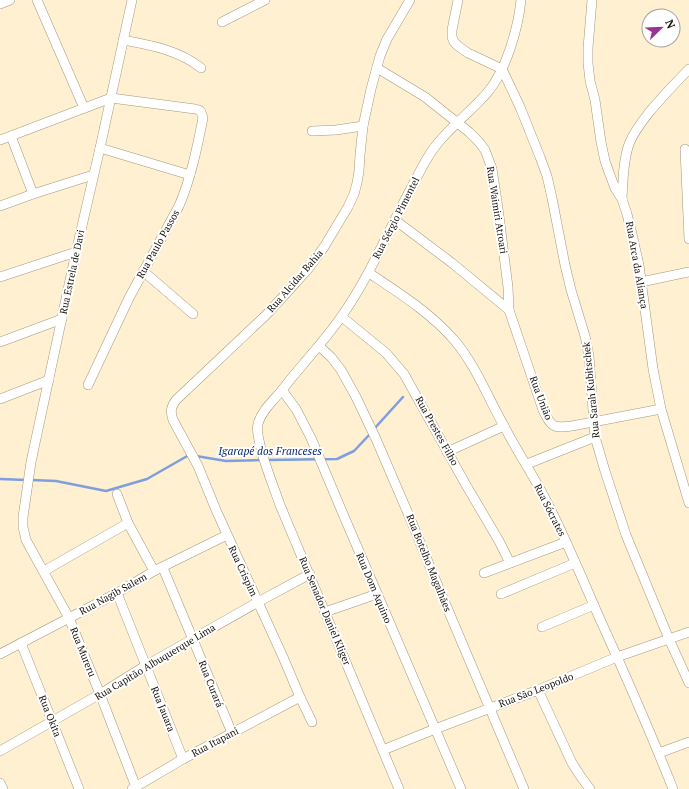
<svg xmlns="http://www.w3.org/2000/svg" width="689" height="789" font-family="'PT Serif',serif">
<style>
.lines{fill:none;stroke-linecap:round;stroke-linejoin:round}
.stream{stroke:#7e9edf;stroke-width:2.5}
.street-casing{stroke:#a5977b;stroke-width:10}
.street{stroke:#fff;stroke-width:9}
.labels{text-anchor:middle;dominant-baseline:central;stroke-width:4;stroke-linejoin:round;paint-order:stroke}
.street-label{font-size:10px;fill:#181309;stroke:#fff}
.water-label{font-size:11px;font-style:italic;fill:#0b2872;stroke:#fff}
</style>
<rect width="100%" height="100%" fill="#fef0d1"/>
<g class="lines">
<g class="stream">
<path d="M374,429l29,-32"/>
<path d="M196,456l30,5 36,-1"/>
<path d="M267,460l70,-1 17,-8 17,-18"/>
<path d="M0,479l26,1"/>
<path d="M31,480l25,1 50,10 41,-12 42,-24"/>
</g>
<g class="street-casing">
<g id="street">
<path d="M37,0l47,108"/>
<path d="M132,0l-32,148 -24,104 -45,210 -8,55v10l3,13 43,78 31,76 36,93"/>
<path d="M458,0l-6,30v7l2,5 4,4 10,7 34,16 18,38 20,50 7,19 5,22 13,67 6,25 14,46 4,20 6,81 10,34 21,64 43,104 20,44"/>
<path d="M592,0l-4,48v15l2,18 5,19 6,42 4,19 5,14 5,13 7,11 5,15 5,20 7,31 14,104 8,40 28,94"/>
<path d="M0,4l10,-4"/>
<path d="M222,22l43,-22"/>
<path d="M123,40c27,5 56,10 78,28"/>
<path d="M377,68l48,29 44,35 10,10 6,8 3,8 4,11 6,39 10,79 1,23 34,100c9,18 10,18 29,16l89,-17"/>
<path d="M312,131l24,-1 27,-4"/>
<path d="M11,136l22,58"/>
<path d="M0,140l111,-42 84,11 4,1 2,2 2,6c-6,30 -12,60 -24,88l-50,92 -41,87"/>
<path d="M100,148l90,27"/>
<path d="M685,149l4,90"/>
<path d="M622,199c1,-18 1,-38 7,-55 5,-13 14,-24 22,-34 12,-14 25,-28 38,-41"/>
<path d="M0,206l33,-12 60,-19"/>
<path d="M395,220l57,43 57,47"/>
<path d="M143,271l50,43"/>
<path d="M369,273c30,20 62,40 86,68 21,25 33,57 49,85 14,27 31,52 45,80 18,36 34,74 50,111 26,57 51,114 74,172"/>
<path d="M0,277l76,-25"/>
<path d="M641,282l48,-10"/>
<path d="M342,317l44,36 18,21 62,111 33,56 11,22"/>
<path d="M0,342l62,-23"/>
<path d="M319,346l12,11 10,13 15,27 20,42 34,79 30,73 84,198"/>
<path d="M282,390l14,19 15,29 32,76 118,275"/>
<path d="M0,399l49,-19"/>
<path d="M447,452l57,-26"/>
<path d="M527,464l68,-27"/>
<path d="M117,494l11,29 26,48"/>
<path d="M163,568l69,165"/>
<path d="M44,571l84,-48"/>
<path d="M484,573l82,-31"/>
<path d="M117,593l66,166"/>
<path d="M501,594l74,-31"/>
<path d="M325,612l52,-18"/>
<path d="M542,627l52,-22"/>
<path d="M21,643l58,146"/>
<path d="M0,654l117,-61 37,-22 73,-36"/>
<path d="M538,690l34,73 9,14 9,12"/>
<path d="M312,722l-12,-25 -17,-40 -67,-147 -18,-44 -25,-46c-3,-9 -2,-13 3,-20l90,-85 24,-26 18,-20 16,-22 24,-40 6,-13 3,-11 2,-12 1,-16 3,-29 8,-37 9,-33 7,-17 23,-39"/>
<path d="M383,750l52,-21 103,-39 79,-33 72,-25"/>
<path d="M0,751l100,-57 45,-28 113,-64 52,-28"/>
<path d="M659,753l30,-11"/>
<path d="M0,783l3,6"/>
<path d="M132,789l51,-30 117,-62"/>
<path d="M399,789l-119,-284c-7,-20 -15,-39 -20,-60 -1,-7 -4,-14 -2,-21 3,-13 16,-24 24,-34 19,-25 41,-47 59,-73 30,-42 49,-91 74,-136 4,-8 8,-16 13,-24 15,-25 40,-42 59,-64 19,-22 31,-64 34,-93"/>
</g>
</g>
<use href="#street" class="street"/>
</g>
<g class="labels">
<g class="street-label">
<text transform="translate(497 210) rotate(81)">Rua Waimiri Atroari</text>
<text transform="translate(396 218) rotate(-63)">Rua Sérgio Pimentel</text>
<text transform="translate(158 244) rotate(-61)">Rua Paulo Passos</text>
<text transform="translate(637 265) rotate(80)">Rua Arca da Aliança</text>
<text transform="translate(72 272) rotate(-78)">Rua Estrela de Davi</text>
<text transform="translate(295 281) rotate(-49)">Rua Alcidar Bahia</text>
<text transform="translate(591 390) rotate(-96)">Rua Sarah Kubitschek</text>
<text transform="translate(541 398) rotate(69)">Rua União</text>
<text transform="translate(437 431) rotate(61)">Rua Prestes Filho</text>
<text transform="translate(550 510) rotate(63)">Rua Sócrates</text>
<text transform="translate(429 563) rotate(68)">Rua Botelho Magalhães</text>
<text transform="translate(243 571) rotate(65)">Rua Crispim</text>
<text transform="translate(374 588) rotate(67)">Rua Dom Aquino</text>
<text transform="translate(113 594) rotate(-29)">Rua Nagib Salem</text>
<text transform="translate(325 611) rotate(67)">Rua Senador Daniel Kliger</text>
<text transform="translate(83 652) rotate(68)">Rua Mureru</text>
<text transform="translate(155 662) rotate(-31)">Rua Capitão Albuquerque Lima</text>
<text transform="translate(211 684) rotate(68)">Rua Curará</text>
<text transform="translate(536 690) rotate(-21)">Rua São Leopoldo</text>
<text transform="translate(163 709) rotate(68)">Rua Jauara</text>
<text transform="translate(50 716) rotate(68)">Rua Okita</text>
<text transform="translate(215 742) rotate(-28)">Rua Itapani</text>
</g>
<g class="water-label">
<text x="270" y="451">Igarapé dos Franceses</text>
</g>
</g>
<g transform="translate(661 28) rotate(67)"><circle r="19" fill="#ffffff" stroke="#a3a19d"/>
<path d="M0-3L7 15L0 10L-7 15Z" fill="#973297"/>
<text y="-6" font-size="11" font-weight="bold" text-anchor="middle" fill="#181309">N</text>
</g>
</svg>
